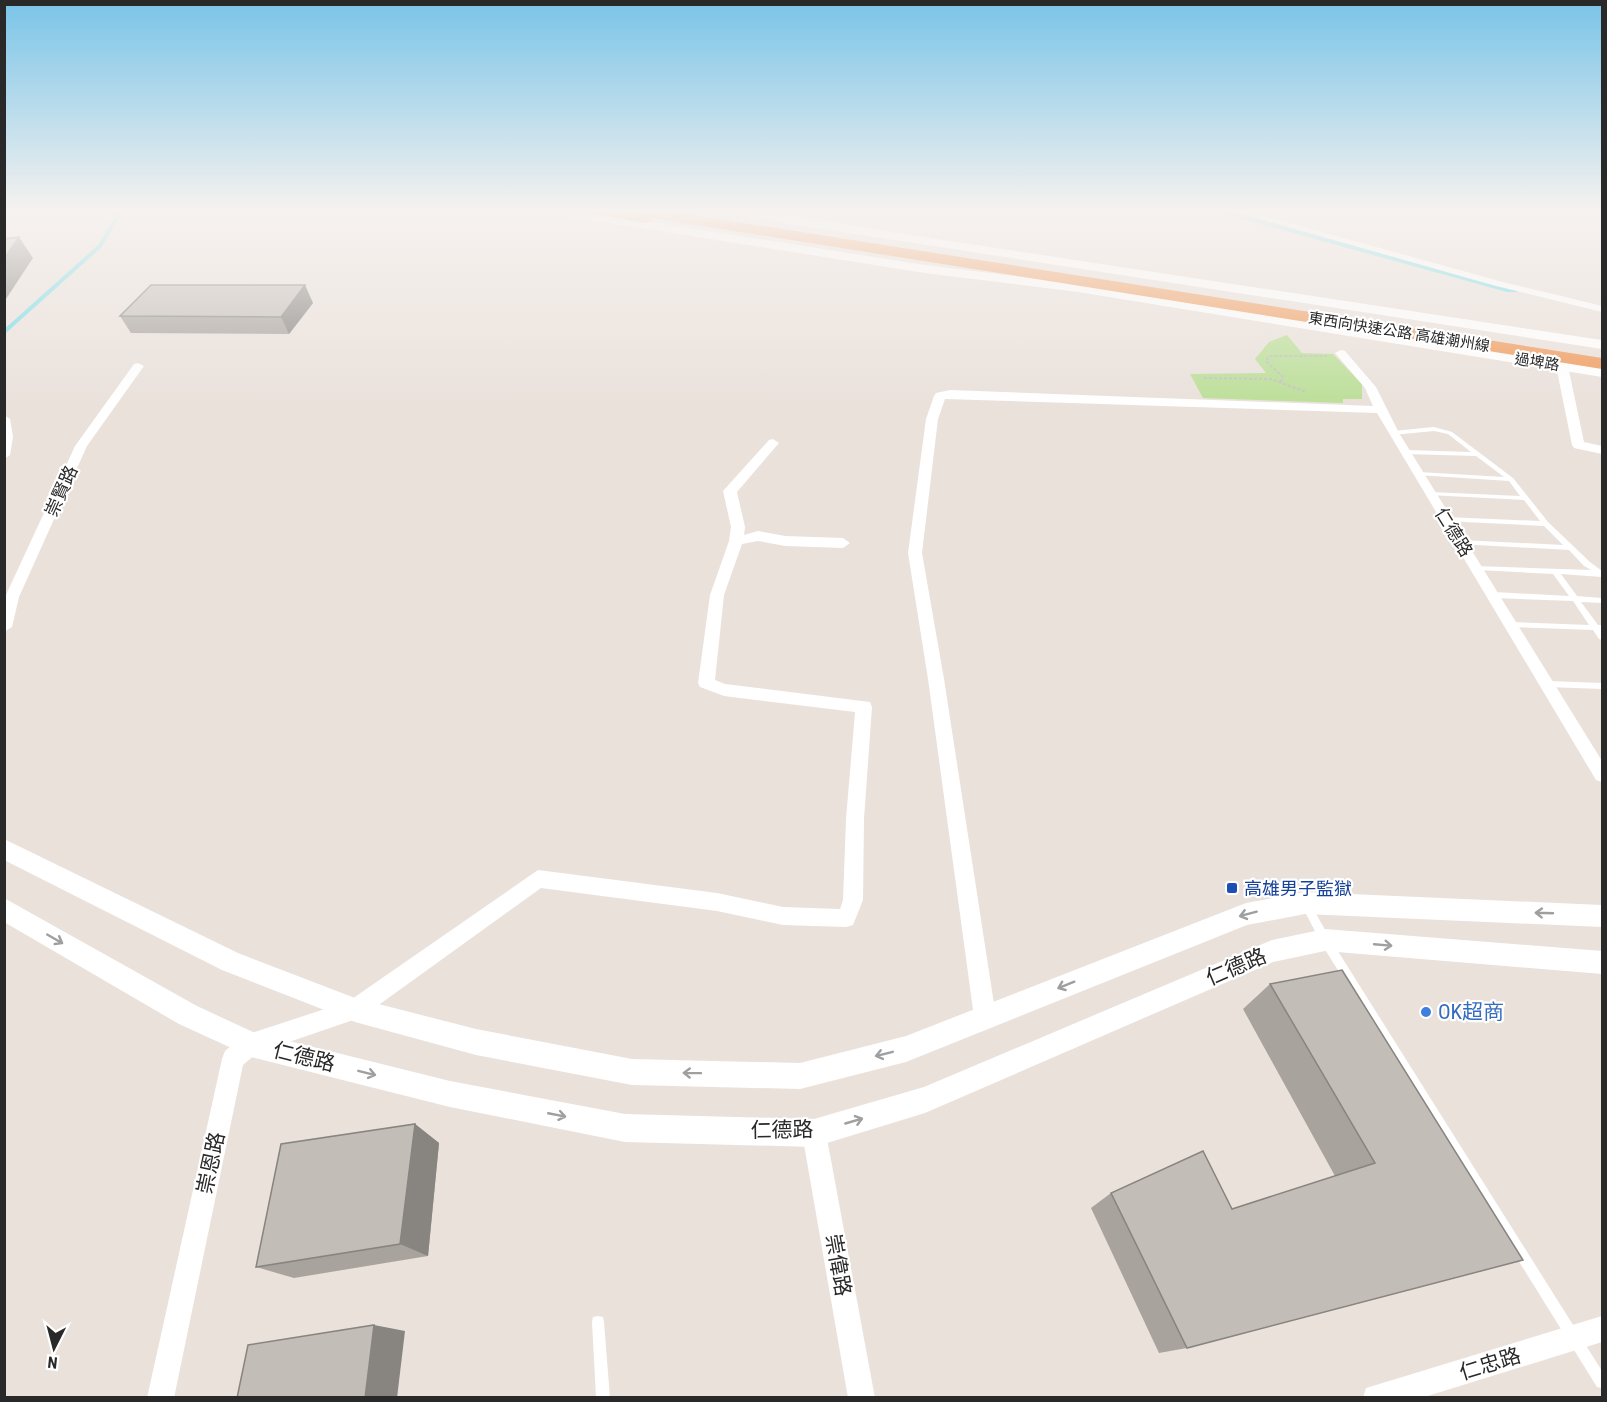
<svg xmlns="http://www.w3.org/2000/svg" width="1607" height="1402" font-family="'Roboto Condensed','Noto Sans TC',sans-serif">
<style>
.green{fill:#bcdf99}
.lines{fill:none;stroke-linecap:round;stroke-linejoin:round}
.stream{stroke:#72dce8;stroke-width:4}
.canal{fill:#72dce8;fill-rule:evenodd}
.path{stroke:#c3c3c3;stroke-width:2;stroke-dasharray:3 2;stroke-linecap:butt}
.service{fill:#fff;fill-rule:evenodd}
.minor{fill:#fff;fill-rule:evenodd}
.tertiary{fill:#fff;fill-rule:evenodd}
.secondary{fill:#fff;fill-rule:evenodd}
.trunk{fill:#f09c5e;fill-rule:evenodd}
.wall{fill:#a8a39d}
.shaded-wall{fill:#888480}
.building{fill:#c3bdb7;stroke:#888480;stroke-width:1.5}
.oneway{stroke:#9f9f9f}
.transit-dot{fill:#1a4fb4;stroke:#fff;stroke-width:2}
.shop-dot{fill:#3f7fe0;stroke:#fff;stroke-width:2}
.labels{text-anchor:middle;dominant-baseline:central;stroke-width:4.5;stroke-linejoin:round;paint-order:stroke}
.far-street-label{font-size:15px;fill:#292929;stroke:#fff}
.street-label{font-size:18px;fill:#292929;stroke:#fff}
.transit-label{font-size:18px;fill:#164399;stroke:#fff;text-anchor:start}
.near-street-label{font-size:21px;fill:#292929;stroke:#fff}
.near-shop-label{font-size:21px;fill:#366cbe;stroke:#fff;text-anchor:start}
</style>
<rect width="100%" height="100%" fill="#eae1db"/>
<path class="green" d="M1287,335l15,18 31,1 29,30v15h-19v4l-140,-5 -13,-24 76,-1 -11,-14 14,-17z"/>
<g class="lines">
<path class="stream" d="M4,332l96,-86 22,-37"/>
<path class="canal" d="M1211,209h19l287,77 2,3 -2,3h-10l-294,-81z"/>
<g class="path">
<path d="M1204,378l67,1 35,13"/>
<path d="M1281,382l2,-5 -17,-16 3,-5h58"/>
</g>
<g class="service">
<path d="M1434,427l18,5 61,46 35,44 42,40 12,9v6l-41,-3 16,22 25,2v5l-21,-1 17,23h4v15l-3,-1 -6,-9 -84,-3 -1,-2 4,-3 77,3 -16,-24 -79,-3 -4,-3 4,-3 75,4 -16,-22 -76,-4 -4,-2 1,-2 117,4 -7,-4 -15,-16 -110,-6 -2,-2 4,-2 102,5 -19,-19 -100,-5 -1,-2 3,-2 94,4 -16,-21 -95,-5v-2l2,-1 89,4 -11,-15 -92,-6 -1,-1 3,-2 85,5 -28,-21 -71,-2 -3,-2 3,-2 66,2 -23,-18 -14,-3 -41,4 -3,-2 3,-2z"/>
<path d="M1548,681l54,2v6l-54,-2 -4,-3z"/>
<path d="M1307,901l3,2 19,34 273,434v17l-5,-1 -276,-444 -19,-37 2,-3z"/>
<path d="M598,1316l5,1 1,5 6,76h-14l-4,-76 1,-5z"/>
</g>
<g class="minor">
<path d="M1224,209h15l264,73 99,24v6l-106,-26z"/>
<path d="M1341,350l4,1 31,36 23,46 203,328v21l-6,-2 -219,-367 -432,-14 -7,20 -16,134 22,126 52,338 -3,8 -8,3 -8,-3 -3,-8 -46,-338 -20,-126 18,-134 8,-23 2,-3 14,-3 423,16 -8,-18 -30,-35z"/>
<path d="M138,363l6,3 -57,80 -68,151 -7,30 -8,5 1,-35 70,-151 59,-82z"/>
<path d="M1562,363l6,3 16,76 18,4v8l-28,-6 -2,-3 -16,-79z"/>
<path d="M4,415l6,4 3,18 -3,18 -6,4z"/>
<path d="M773,439l6,4 -42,49 8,35 -1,8 14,-4 27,5 58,2 7,5 -7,5 -58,-2 -27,-5 -16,3 -18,51 -9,85 10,4 145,18 2,5 -8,112 -1,81 -10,25 -7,2 -63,-2 -66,-14 -176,-23 -179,129 -105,36 -14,12 -69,333h-27l75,-339 3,-8 18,-15 106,-35 189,-131 179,23 66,14 57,2 3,-9 3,-81 9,-107 -131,-16 -24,-9 -2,-4 12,-88 19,-54 2,-14 -8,-36 46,-51z"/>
<path d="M814,1121l8,4 4,8 49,265h-27l-46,-265 4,-8z"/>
<path d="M1602,1316v26l-181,56h-58l3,-10 10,-3z"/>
</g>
<g class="tertiary">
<path d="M4,839l234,114 117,45 121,31 156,30 168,4 106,-27 340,-133 59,-11 297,13v22l-297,-13 -58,11 -341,137 -106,27 -168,-4 -156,-30 -121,-33 -133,-52 -218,-110z"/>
<path d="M4,898l193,108 56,26 197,49 175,33 189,5 110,-32 348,-147 53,-11 277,22v23l-277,-23 -52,11 -348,151 -111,34 -189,-5 -175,-35 -199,-50 -72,-33 -175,-102z"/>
</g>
<g class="secondary">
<path d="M540,209h29l356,56 153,19 524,83v10l-524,-85 -153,-19 -379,-60z"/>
<path d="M730,209h25l182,30 665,101v9l-805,-124 -61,-12z"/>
</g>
<path class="trunk" d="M578,209h77l947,149v11l-949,-151 -2,3 -5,2 -61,-10z"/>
</g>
<g class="wall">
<path d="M313,303l-24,31 -158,-1 -11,-17z"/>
<path d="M1270,984l253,276 -336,88 -28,5 -68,-145 20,-15 121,16 103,-33 -92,-167z"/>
<path d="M415,1124l24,19 -11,113 -134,22 -38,-11z"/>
</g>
<g class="shaded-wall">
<path d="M19,237l14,21 -29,44v-43z"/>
<path d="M305,285l8,18 -24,31 -8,-17z"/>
<path d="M415,1124l24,19 -11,113 -28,-12z"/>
<path d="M374,1325l31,6 -8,67h-32z"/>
</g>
<g class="building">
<path d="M19,237l-15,22v-20z"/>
<path d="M151,285h154l-24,32 -161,-1z"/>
<path d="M1342,970l181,290 -336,88 -76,-155 92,-42 29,58 143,-46 -105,-179z"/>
<path d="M415,1124l-15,120 -144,23 25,-123z"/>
<path d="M374,1325l-9,73h-128l11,-53z"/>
</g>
<defs><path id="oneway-shaft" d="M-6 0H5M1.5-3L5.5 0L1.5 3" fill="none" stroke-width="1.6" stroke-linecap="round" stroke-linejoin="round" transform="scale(1.5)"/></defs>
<g class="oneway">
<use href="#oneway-shaft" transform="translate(1544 913) rotate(-178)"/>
<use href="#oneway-shaft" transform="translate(1248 914) rotate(165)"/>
<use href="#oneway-shaft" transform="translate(55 939) rotate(30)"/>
<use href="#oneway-shaft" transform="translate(1383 945) rotate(5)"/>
<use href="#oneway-shaft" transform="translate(1066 985) rotate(158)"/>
<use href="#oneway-shaft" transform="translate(884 1054) rotate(166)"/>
<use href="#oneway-shaft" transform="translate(367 1073) rotate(14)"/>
<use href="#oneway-shaft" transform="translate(692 1073) rotate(-179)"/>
<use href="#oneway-shaft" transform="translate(557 1115) rotate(11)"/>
<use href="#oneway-shaft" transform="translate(854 1121) rotate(-16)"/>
</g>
<linearGradient id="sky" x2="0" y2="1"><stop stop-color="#79c4e8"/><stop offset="0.52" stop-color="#f6f2ef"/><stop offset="1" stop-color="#f6f2ef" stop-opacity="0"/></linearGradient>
<rect width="1607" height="405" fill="url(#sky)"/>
<rect class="transit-dot" x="1226" y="882" width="12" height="12" rx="3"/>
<circle class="shop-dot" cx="1426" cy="1012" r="6"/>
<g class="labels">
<g class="far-street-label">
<text transform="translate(1399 332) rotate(9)">東西向快速公路 高雄潮州線</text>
<text transform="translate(1537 362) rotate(9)">過埤路</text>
</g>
<g class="street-label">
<text transform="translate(61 491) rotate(-66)">崇賢路</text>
<text transform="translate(1454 532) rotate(58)">仁德路</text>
</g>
<g class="transit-label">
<text x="1244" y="888">高雄男子監獄</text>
</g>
<g class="near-street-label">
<text transform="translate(1236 967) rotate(-23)">仁德路</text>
<text transform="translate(304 1057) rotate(14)">仁德路</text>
<text transform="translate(782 1130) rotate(-1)">仁德路</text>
<text transform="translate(211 1163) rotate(-78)">崇恩路</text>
<text transform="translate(838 1265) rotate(80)">崇偉路</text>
<text transform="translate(1490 1364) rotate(-17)">仁忠路</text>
</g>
<g class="near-shop-label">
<text x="1438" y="1012">OK超商</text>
</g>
</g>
<rect width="1607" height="1402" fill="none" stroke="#292929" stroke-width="12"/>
<g transform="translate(54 1348) rotate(186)" stroke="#ffffff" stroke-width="4.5" paint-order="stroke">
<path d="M0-4.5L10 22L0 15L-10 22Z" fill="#292929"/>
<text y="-9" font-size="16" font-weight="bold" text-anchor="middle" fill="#292929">N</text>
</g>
</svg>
